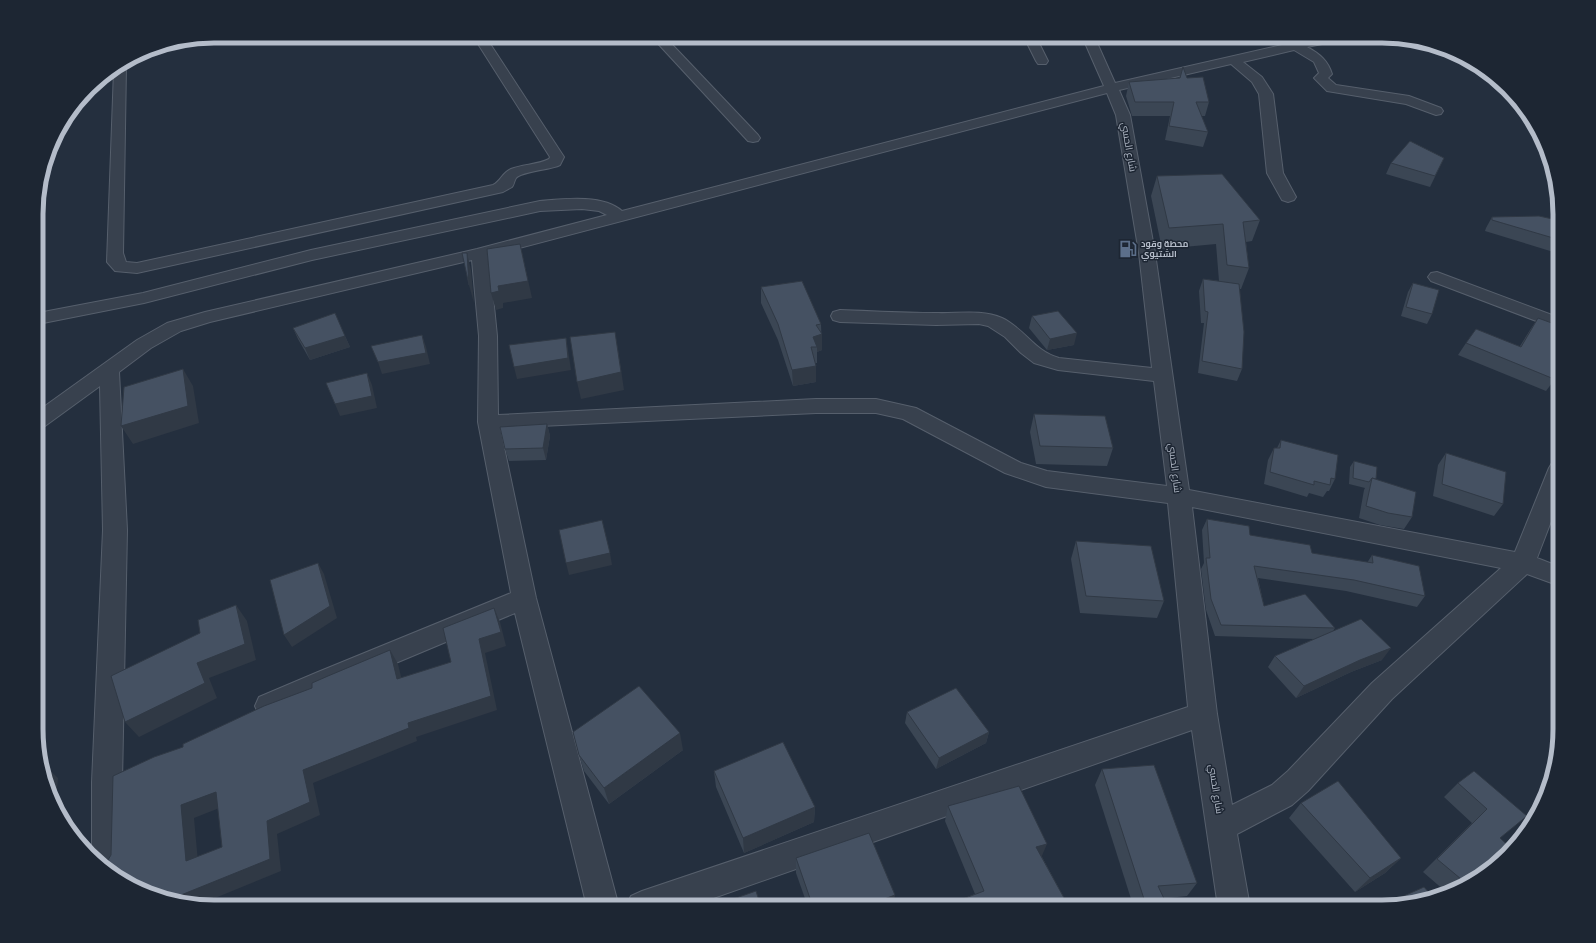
<svg xmlns="http://www.w3.org/2000/svg" width="1596" height="943" font-family="Raleway,Cairo,sans-serif">
<style>
.lines{fill:none;stroke-linecap:round;stroke-linejoin:round}
.minor-casing{stroke:#565f6c;stroke-width:2}
.minor{fill:#38414e;fill-rule:evenodd}
.wall{fill:#3b4654}
.shaded-wall{fill:#303945}
.building{fill:#455162;stroke:#303945;fill-rule:evenodd}
.labels{text-anchor:middle;dominant-baseline:central;stroke-width:3;stroke-linejoin:round;paint-order:stroke}
.far-poi-label{font-size:9px;font-weight:bold;fill:#b4bcc9;stroke:#1d2633;text-anchor:start}
.street-label{font-size:10px;fill:#b4bcc9;stroke:#1d2633}
.rim{fill:none;stroke:#b4bcc9;stroke-width:5}
</style>
<rect width="100%" height="100%" fill="#242f3e"/>
<g class="lines">
<g class="minor-casing">
<g id="minor">
<path d="M473,36h12l79,121 -4,8c-10,5 -38,6 -44,13 -2,3 -2,7 -4,9l-9,5 -366,81 -22,-2 -8,-9 7,-192 10,-7 2,3 -3,187 3,9 11,1 356,-78c8,-4 9,-12 18,-16 12,-5 26,-4 38,-10l1,-2z"/>
<path d="M651,36h13l94,99 2,3 -2,3 -5,1 -5,-1z"/>
<path d="M1028,36h15l-5,5 10,20 -2,3h-8l-2,-3 -10,-20z"/>
<path d="M1082,36h12l21,47 180,-41 31,-6h23l-2,3 -40,8c13,7 21,14 25,27l-4,4 8,7 73,11 32,12 2,3 -2,3 -5,1 -30,-11 -79,-13 -13,-13 5,-5 -5,-11 -20,-12 -51,12 19,15 11,17 10,79 13,24 -2,3 -6,2 -6,-2 -15,-27 -8,-79 -7,-12 -21,-18 -112,26 11,25 25,138 34,237 326,62 34,-84 3,-5 8,-3v38l-23,60 23,9v19l-33,-12 -135,125 -84,92 -16,14 -55,29 13,73h-32l-26,-177 -504,177h-62l5,-11 11,-5 546,-184 -20,-204 -122,-16 -41,-14 -102,-54 -27,-6h-60l-316,15 36,170 83,309h-32l-72,-294 -179,75 -57,27 -10,3 -10,-3 -4,-9 4,-9 59,-25 193,-79 -33,-171 1,-86 -7,-76 -262,62 -29,9 -30,17 -32,24 8,158 -5,252 2,85 -5,11 -27,-26v-70l11,-252 -3,-144 -55,40 -7,2v-17l99,-71 30,-17 38,-11 272,-63 130,-34 -8,-4 -17,-2 -42,2 -228,49 -168,43 -106,21v-11l105,-20 168,-43 229,-49c23,-2 63,-7 82,10l482,-125zM1107,93l9,22 23,138 13,115 -93,-10c-25,-7 -34,-29 -57,-40 -21,-9 -45,-4 -67,-5 -32,0 -63,-2 -95,-3l-7,2 -2,4 2,4 7,2 96,3 43,-1 9,2 17,11 16,16 13,10 24,7 96,11 13,105 -120,-15 -26,-8 -105,-55 -40,-9h-60l-318,16 -1,-79 -8,-80zM1192,507l309,61 -129,115 -84,88 -16,14 -40,20 -15,-91z"/>
<path d="M1437,272l123,46v12l-129,-49 -3,-4 3,-4z"/>
</g>
</g>
<use href="#minor" class="minor"/>
</g>
<g class="wall">
<path d="M1183,67l4,11 22,24 -4,14h-4l7,16 -5,15 -38,-7 5,-24h-38l-6,-20 3,-14 50,-4z"/>
<path d="M1444,158l-14,29 -44,-13 5,-11z"/>
<path d="M1157,176l103,44 -8,21 -6,1 3,26 -8,21h-1l2,80 -5,12 -39,-8 6,-50h-3l-2,-32 4,-12 16,2 -3,-37 -54,5 -11,-53z"/>
<path d="M1492,217l68,7v30l-75,-23 1,-3z"/>
<path d="M1413,283l19,31 -5,10 -26,-8 7,-24z"/>
<path d="M761,287l60,37 1,26 -5,2v11h-2l1,19 -23,4 -15,-46 -17,-37z"/>
<path d="M1032,316l42,29 -27,5 -18,-22z"/>
<path d="M1538,318l22,8v56l-3,3 -5,-2 -6,8 -88,-36 8,-12 54,3 10,-16z"/>
<path d="M293,328l52,8 5,11 -40,13 -12,-21z"/>
<path d="M1034,414l79,34 -6,18 -71,-2 -6,-32z"/>
<path d="M547,424l3,12 -4,24 -37,1 -4,-12z"/>
<path d="M1281,440l54,39 -6,12h-2l-4,6 -14,-4 -2,4 -43,-13 4,-24 6,-12h3z"/>
<path d="M1446,453l57,51 -9,12 -61,-20 5,-31z"/>
<path d="M1354,461l22,18 36,38 -8,12 -24,-4 -21,-7 5,-28 1,-2 -16,-4 1,-17z"/>
<path d="M1207,519l43,16 62,18 55,10 5,-8 53,41 -8,11 -71,-16 -88,-13 6,28 71,22 -2,3 49,29 -31,12 -55,26 -28,-31 7,-11 39,-17 -99,-3 -9,-26 -5,-41 3,-6 -2,-33z"/>
<path d="M1076,541l88,60 -7,17 -77,-5 -9,-54z"/>
<path d="M907,712l82,20 -3,11 -50,26 -31,-46z"/>
<path d="M683,750l-74,54 -25,-33 -5,-16z"/>
<path d="M1102,769l95,114 -10,13 -55,6 -37,-117z"/>
<path d="M714,771l101,36 -1,15 -70,31 -28,-66z"/>
<path d="M1474,771l26,68 -29,44 -26,8 -22,-19 49,-49 -28,-26 14,-14z"/>
<path d="M1301,803l100,55 -16,15 -30,19 -66,-74z"/>
<path d="M948,806l94,51 27,50h-111l2,-7 15,-6 -30,-73z"/>
<path d="M796,858l97,49h-85l-12,-34z"/>
</g>
<g class="shaded-wall">
<path d="M520,244l12,54 -29,5v5l-7,2 -5,-17 7,-7z"/>
<path d="M467,253l4,17 3,33 -5,-18z"/>
<path d="M1077,333l-3,12 -27,5 3,-11z"/>
<path d="M822,334v16l-5,2v-5l-4,-10z"/>
<path d="M422,335l4,12 4,17 -48,10 -4,-12z"/>
<path d="M345,336l5,11 -40,13 -5,-12z"/>
<path d="M566,338l2,12 3,20 -54,9 -3,-12z"/>
<path d="M618,349l6,41 -43,9 -4,-17z"/>
<path d="M816,366v16l-23,4 -1,-16z"/>
<path d="M183,369l10,17 6,37 -66,21 -12,-18z"/>
<path d="M367,373l5,12 5,23 -37,8 -5,-12z"/>
<path d="M547,424l3,12 -4,24 -3,-12z"/>
<path d="M610,553l2,12 -43,10 -3,-12z"/>
<path d="M318,563l6,11 13,44 -45,29 -8,-12z"/>
<path d="M236,605l11,16 9,39 -47,18 8,20 -78,39 -14,-15 72,-59z"/>
<path d="M494,608l6,14 6,24 -21,7 12,57 -81,27 1,4 -104,42 7,32 -43,19 4,37 -83,34 -17,-2v-8l86,-74 36,-51 105,-47 71,-84z"/>
<path d="M1391,648l-9,12 -31,12 -55,26 8,-12 56,-26z"/>
<path d="M390,650l8,14 7,29 -8,-14z"/>
<path d="M989,732l-3,11 -50,26 3,-11z"/>
<path d="M680,733l3,17 -74,54 -5,-16z"/>
<path d="M42,763l16,15 -2,23z"/>
<path d="M216,792l11,13 -33,13 5,55 -13,-12 -5,-56z"/>
<path d="M815,807l-1,15 -70,31 -1,-15z"/>
<path d="M1047,844l-6,14 -5,-11z"/>
<path d="M1401,858l-16,15 -30,19 15,-14z"/>
<path d="M895,895l-2,12h-30z"/>
</g>
<g class="building">
<path d="M1183,67l4,11 16,-1 6,25h-13l12,30 -39,-6 5,-24h-39l-6,-20 51,-4z"/>
<path d="M1410,141l34,17 -9,18 -44,-13z"/>
<path d="M1222,174l38,46 -17,2 6,46 -22,-3 -4,-41 -54,4 -12,-52z"/>
<path d="M1539,216l18,4 3,4v16l-68,-20v-3z"/>
<path d="M520,244l8,37 -30,5 1,5 -8,2 -4,-44z"/>
<path d="M462,253h5l2,32z"/>
<path d="M1203,279l36,5 5,48 -2,37 -40,-8 6,-49 -3,-1z"/>
<path d="M802,281l19,43 -5,1 6,9 -9,3 4,10h-6l5,19 -24,4 -14,-46 -17,-37z"/>
<path d="M1413,283l26,7 -7,24 -26,-7z"/>
<path d="M1058,311l19,22 -27,6 -18,-23z"/>
<path d="M335,313l10,23 -40,12 -12,-20z"/>
<path d="M1538,318l22,8v44h-1l-5,9 -88,-36 10,-14 45,18z"/>
<path d="M615,332l6,40 -44,10 -7,-45z"/>
<path d="M422,335l4,18 -48,9 -7,-16z"/>
<path d="M566,338l2,20 -54,9 -5,-22z"/>
<path d="M183,369l5,37 -67,20 3,-39z"/>
<path d="M367,373l5,23 -37,8 -9,-21z"/>
<path d="M1034,414l71,2 8,32 -73,-2z"/>
<path d="M547,424l-4,24 -38,1 -5,-22z"/>
<path d="M1281,440l57,15 -3,24 -4,-1 -1,7 -16,-4v4l-44,-13 4,-24h6z"/>
<path d="M1446,453l60,19 -3,32 -61,-20z"/>
<path d="M1354,461l23,6 -1,12 -4,-1 -3,4 -16,-4z"/>
<path d="M1372,478l44,14 -4,25 -24,-4 -22,-7z"/>
<path d="M1207,519l42,7 1,9 60,10 2,8 61,10 -1,-8 47,11 6,30 -71,-16 -100,-14 10,40 41,-12 30,34 -114,-3 -10,-26 -5,-41h4z"/>
<path d="M602,520l8,33 -44,10 -7,-33z"/>
<path d="M1076,541l75,5 13,55 -78,-5z"/>
<path d="M318,563l12,43 -46,29 -14,-55z"/>
<path d="M236,605l9,39 -48,19 8,20 -80,39 -14,-46 89,-43 -2,-13z"/>
<path d="M494,608l7,24 -22,7 12,57 -83,27 1,5 -106,42 7,32 -43,19 3,38 -89,36v8l-13,-2 -43,-18 -20,-18 6,-10 2,-79 41,-19 29,-10v-3l81,-38 48,-18v-5l16,-7 62,-26 7,29 54,-17 -8,-34zM216,792l6,55 -36,14 -5,-56z"/>
<path d="M1361,619l30,29 -31,12 -56,26 -29,-30z"/>
<path d="M639,686l41,47 -76,55 -25,-33 -6,-23z"/>
<path d="M956,688l33,44 -50,26 -32,-46z"/>
<path d="M783,742l32,65 -72,31 -29,-67z"/>
<path d="M1154,765l43,118 -39,3 10,21h-63l39,-8 -42,-130z"/>
<path d="M1474,771l53,45 -27,22 12,11 -4,6 -37,28 -4,1 -30,-25 50,-50 -29,-26z"/>
<path d="M1338,781l63,77 -31,20 -69,-75z"/>
<path d="M1019,786l28,58 -11,3 33,60h-105l-4,-7 24,-9 -36,-85z"/>
<path d="M869,833l26,62 -32,12h-50l-17,-49z"/>
<path d="M1424,887l7,8 -38,12h-14z"/>
<path d="M756,891l5,16h-51z"/>
</g>
<defs>
<g id="fuel-bare" transform="scale(1.38)"><path d="M-5.5-6h7V0h2V4h1.3V-2.5L3-4.5l.8-.8L6-3V5H2.5V1h-1V6h-7ZM-4.2-4.7v3.2H.2V-4.7Z" fill="#5c6f8a" stroke="#1d2633" stroke-width="2.5" paint-order="stroke"/></g>
</defs>
<g fill-rule="evenodd">
<use href="#fuel-bare" x="1128" y="249"/>
</g>
<g class="labels">
<g class="far-poi-label">
<text x="1141" y="244">محطة وقود<tspan x="1141" dy="10">الشتيوي</tspan></text>
</g>
<g class="street-label">
<text transform="translate(1129 147) rotate(80)">شارع الحسي</text>
<text transform="translate(1175 468) rotate(83)">شارع الحسي</text>
<text transform="translate(1216 789) rotate(81)">شارع الحسي</text>
</g>
</g>
<path d="M0 0H1596V943H0ZM214 43H1382A171 171 0 0 1 1553 214V729A171 171 0 0 1 1382 900H214A171 171 0 0 1 43 729V214A171 171 0 0 1 214 43Z" fill="#1d2633" fill-rule="evenodd"/>
<path class="rim" d="M214 43H1382A171 171 0 0 1 1553 214V729A171 171 0 0 1 1382 900H214A171 171 0 0 1 43 729V214A171 171 0 0 1 214 43Z"/>
</svg>
